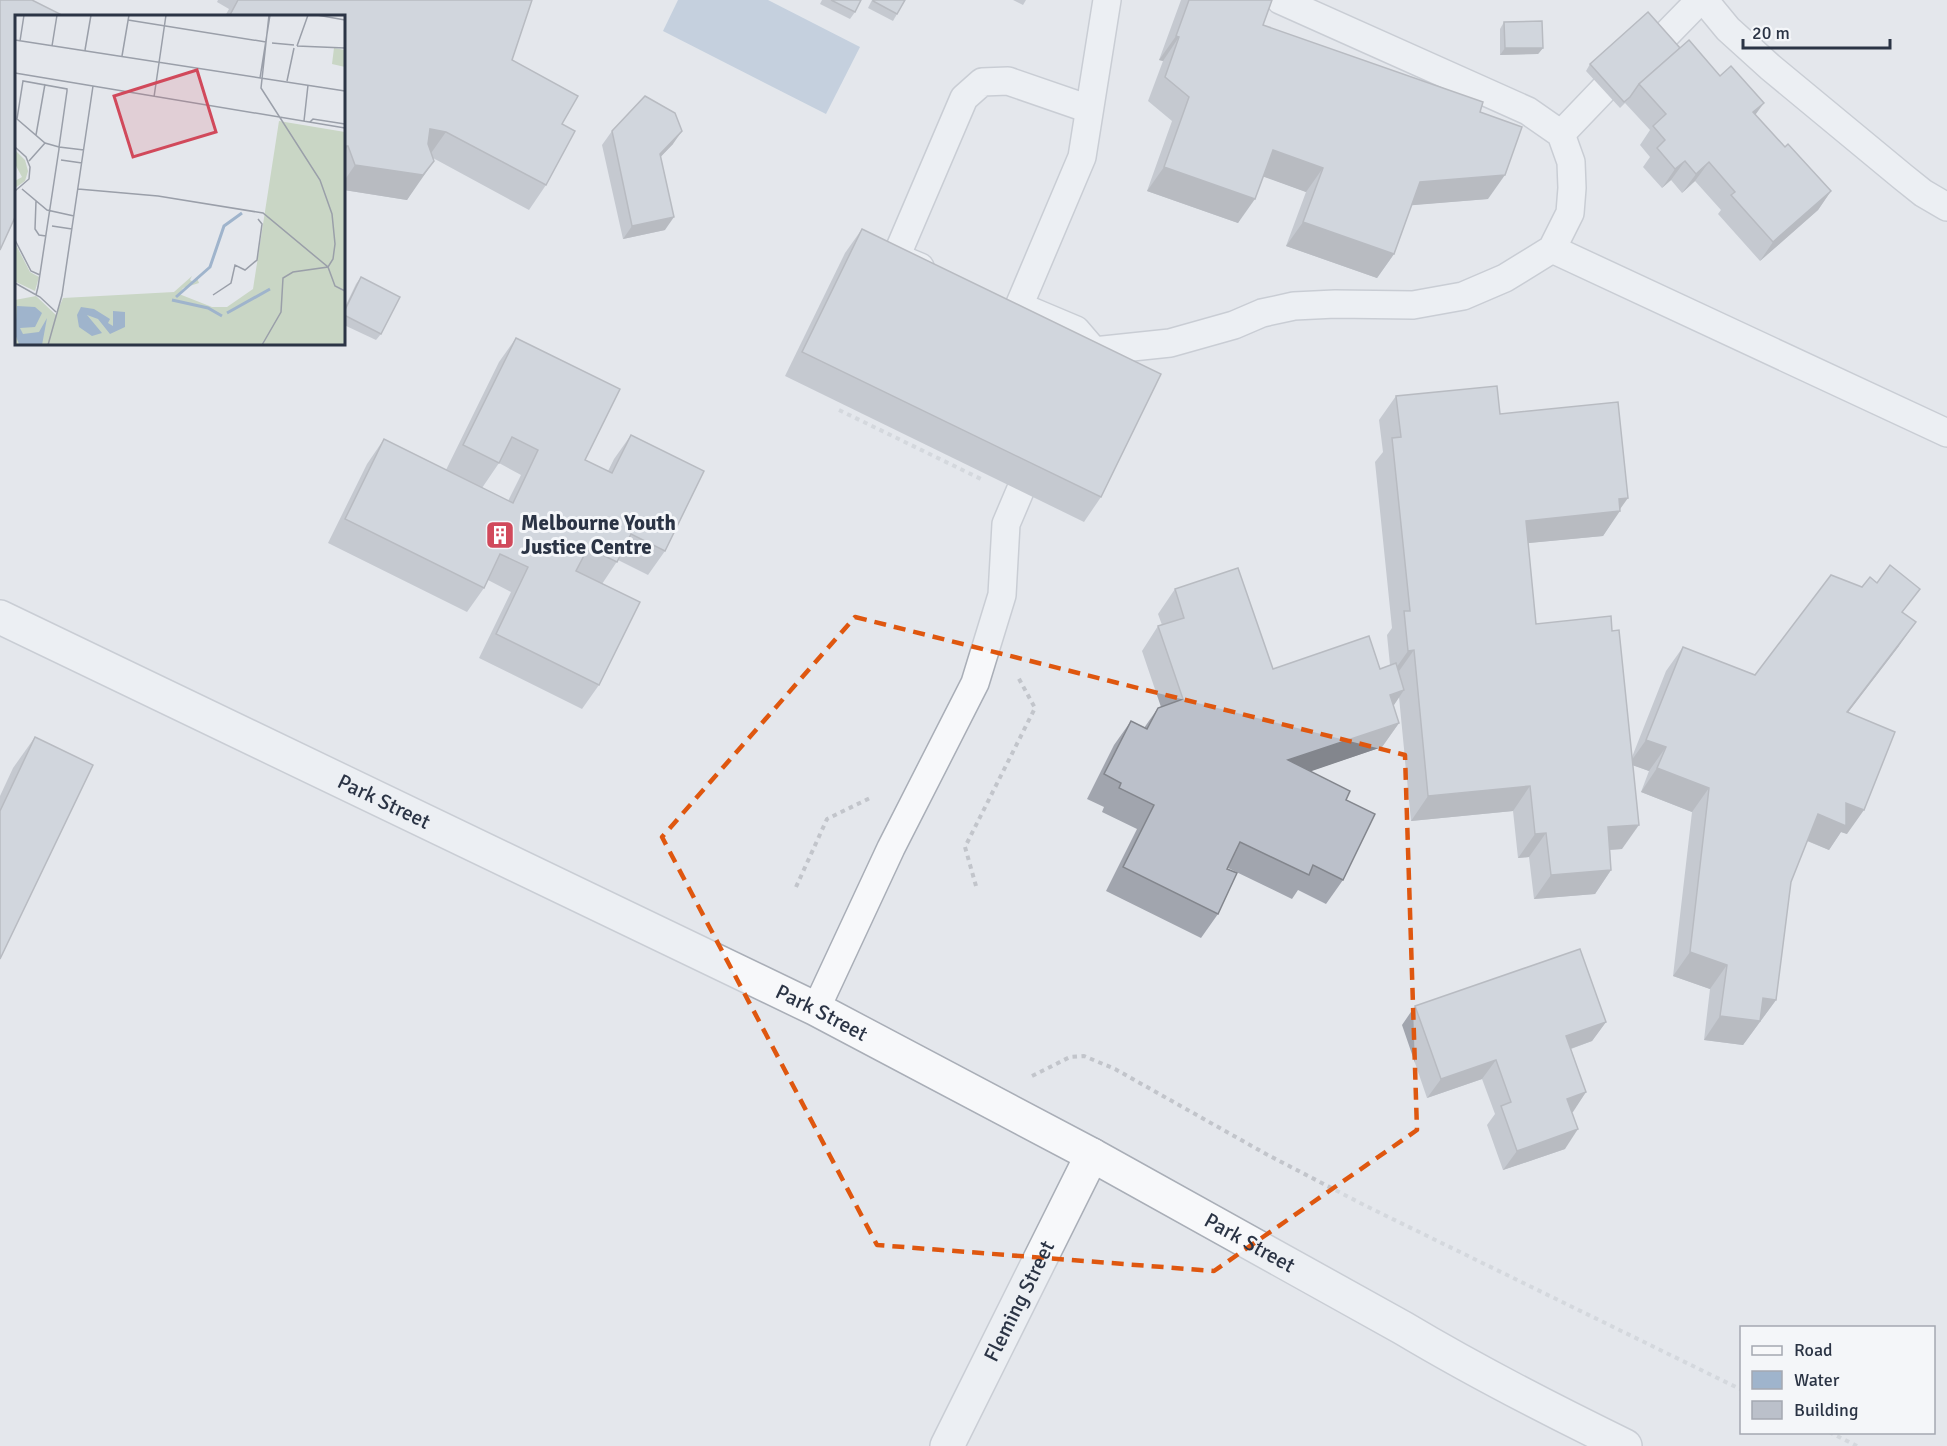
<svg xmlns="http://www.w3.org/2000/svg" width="1947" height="1446" font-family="Signika,sans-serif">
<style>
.water{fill:#9fb4cc}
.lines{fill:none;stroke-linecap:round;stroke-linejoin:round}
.service-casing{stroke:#a9aeb7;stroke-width:30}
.tertiary-casing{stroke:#a9aeb7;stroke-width:36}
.path{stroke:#c2c5cb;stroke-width:4;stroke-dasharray:4.5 4.5;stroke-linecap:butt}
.service{stroke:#f7f8fa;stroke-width:27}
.tertiary{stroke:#f7f8fa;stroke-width:33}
.wall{fill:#a1a5ae}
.shaded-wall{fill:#83868d}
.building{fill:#bbc0ca;stroke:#83868d;stroke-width:1.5}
.marked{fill:none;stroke:#df570f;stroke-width:4.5;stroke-dasharray:12 8;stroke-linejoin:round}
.labels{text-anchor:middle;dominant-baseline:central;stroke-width:6;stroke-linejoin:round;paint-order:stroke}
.poi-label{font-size:21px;font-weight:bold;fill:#2b3445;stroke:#f4f6f9;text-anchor:start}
.street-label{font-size:21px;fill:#2b3445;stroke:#f4f6f9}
.inset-river{fill:none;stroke:#9fb4cc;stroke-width:3}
.inset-road{fill:none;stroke:#9a9fa9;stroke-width:1.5}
.view{fill:#d1495b;fill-opacity:0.15;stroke:#d1495b;stroke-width:3}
.inset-edge{fill:none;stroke:#2b3445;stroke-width:3}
</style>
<rect width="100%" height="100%" fill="#e4e7ec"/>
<path class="water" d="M678,0h90l92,47 -34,67 -163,-83z"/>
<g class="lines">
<g class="service-casing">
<g id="service">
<path d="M1704,0l24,29 42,38 133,110 20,16 24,14"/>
<path d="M1561,134l44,-46 56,-48 39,-40"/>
<path d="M1552,249l395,184"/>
<path d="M920,267l-24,-10 68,-159 18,-16 26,-1 81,28"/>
<path d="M1094,351l-18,-21 -57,-24 63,-149 25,-157"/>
<path d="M1085,369l9,-18 76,-8 64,-18 28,-12 32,-7 41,-2 78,1 50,-9 42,-18 47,-29 18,-36 2,-25 -1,-26 -10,-28 -33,-23 -248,-111"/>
<path d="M816,1009l75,-161 84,-165 27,-88 4,-71 14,-33"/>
</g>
</g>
<g class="tertiary-casing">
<g id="tertiary">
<path id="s1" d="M0,617l816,392 276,146 311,173c72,43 146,81 222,118"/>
<path id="s2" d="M947,1446l145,-291"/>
</g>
</g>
<g class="path">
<path d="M839,410l142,69"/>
<path d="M976,886l-11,-39 70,-139 -17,-31"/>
<path d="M796,887l31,-68 43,-21"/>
<path d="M1032,1076l38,-19 14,-1 31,13 151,85 100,52 376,184"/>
<path d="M1829,1432l28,14"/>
</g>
<use href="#service" class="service"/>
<use href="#tertiary" class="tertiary"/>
</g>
<g class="wall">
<path d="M218,0h314l-20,60 50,64 -16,61 -17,25 -96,-52 -26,42 -63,-10v-174h-119l4,-7 -12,-7z"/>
<path d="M822,0h39l-6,12 -5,7 -30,-15z"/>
<path d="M872,0h33l-12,21 -25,-13z"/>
<path d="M1013,0h13l-3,5z"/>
<path d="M1181,0h91l-9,25 217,87 8,87 -77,6 -17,49 -17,24 -91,-32 20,-54 -43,-16 -25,47 -91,-32 25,-70 -24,-20 15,-40 -4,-1z"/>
<path d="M1504,22l39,26 -5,6 -38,1v-26z"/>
<path d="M1680,48l40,28 65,71 46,44 -13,19 -58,51 -42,-47 3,-4 -26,-29 -13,12 -11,-13 -9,8 -19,-21 7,-10 -10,-12 10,-15 -25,-27 -5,5 -34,-37 4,-7z"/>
<path d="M612,131l61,13 -13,13 5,73 -42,9 -21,-94z"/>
<path d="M862,229l239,268 -17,25 -299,-146 60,-123z"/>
<path d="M361,277l20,57 -5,6 -32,-15v-16l12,-25z"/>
<path d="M516,338l69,122 23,11 6,-12 17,-24 34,116 -17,24 -30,-15 -16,24 -3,101 -17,24 -103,-51 32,-66 -23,-12 -4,8 -17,24 -139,-69 39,-79 17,-25 124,62 13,-26 -22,-12 -17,25 -36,-18 53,-108z"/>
<path d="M1396,396l104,18 120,95 -17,27 -75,7 8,81 96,133 34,-86 17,-24 72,28 148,-62 -4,33 -51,66 -1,122 -6,-2 -12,18 -22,-9 -16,41 -15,118 -33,45 -39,-5 6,-51 -37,-13 19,-164 -51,-20 8,-21 -16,-6 -11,84 -12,1 1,20 -16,24 -61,5 -5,-42 -11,1 -5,-47 -102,10 -12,-124 -6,9 6,17 -17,24 -72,24 36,29 -3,80 -17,24 -28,-14 -6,9 -64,-31 -10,46 -17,24 -95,-47 31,-62 -35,-17 2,-5 -17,-8 27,-54 17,-24 13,7 14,-20 3,-1 -19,-56 16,-25 4,-1 -4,-11 17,-25 98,80h107l10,-4 -3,-30 5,-7 -17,-166 8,-10 -4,-32z"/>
<path d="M35,737l-35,222v-163l13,-28z"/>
<path d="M1415,1006l191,16 -14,19 -21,8 15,43 -14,20 -7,37 -62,21 -16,-45 8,-11 -13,-35 -55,19 -25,-73z"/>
</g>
<g class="shaded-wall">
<path d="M1176,36l3,1 -16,24 -4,-1z"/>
<path d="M1505,48h38l-5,6 -38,1z"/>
<path d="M1764,103l-14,19 3,-10z"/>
<path d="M430,129l16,3 -17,24 -16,-2z"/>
<path d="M682,131l-9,13 -22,23 9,-13z"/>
<path d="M344,146h4l-4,6z"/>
<path d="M1273,150l50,18 -17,24 -50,-18z"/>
<path d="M434,161l-27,39 -63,-10v-9l11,-16z"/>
<path d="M1685,161l-14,19 -9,8 13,-19z"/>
<path d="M1709,162l-14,19 -13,12 14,-19z"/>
<path d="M1164,167l91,32 -17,24 -91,-32z"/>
<path d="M1505,175l-17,24 -85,7 17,-24z"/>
<path d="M1831,191l-13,19 -58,51 13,-19z"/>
<path d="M674,217l-9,13 -42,9 9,-13z"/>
<path d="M1303,222l91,32 -17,24 -91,-32z"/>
<path d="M1628,498l-10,14 2,-1 -17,25 -94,9 17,-24 93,-22z"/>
<path d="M1916,622l-17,24 -69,90 17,-24z"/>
<path d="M1414,650l-17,24 -6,1 17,-24z"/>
<path d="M1404,690l-16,24 2,-19z"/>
<path d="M1399,723l-17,24 -111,38 17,-25z"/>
<path d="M1646,740l20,7 -17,24 -20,-7z"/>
<path d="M1657,768l52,20 -17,24 -51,-20z"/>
<path d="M1530,786l-17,25 -102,10 17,-25z"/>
<path d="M1846,803l18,7 -17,24 -6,-2 -12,18 -28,-12 17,-24z"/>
<path d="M1639,825l-17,24 -31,2 17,-24z"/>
<path d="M1546,833l-17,24 -11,1 17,-24z"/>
<path d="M1611,870l-16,24 -61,5 17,-24z"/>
<path d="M1690,952l37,13 -17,24 -37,-13z"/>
<path d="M1763,998l13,2 -33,45 -39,-5 16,-24z"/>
<path d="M1606,1022l-14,19 -39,14 13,-19z"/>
<path d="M1496,1060l-14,19 -55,19 14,-19z"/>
<path d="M1586,1092l-13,20 -19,6 13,-19z"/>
<path d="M1578,1129l-13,20 -62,21 14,-19z"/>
</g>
<g class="building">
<path d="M0,0h32l28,14 -1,2h-43v199l-16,35z"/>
<path d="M238,0h294l-20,60 66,36 -16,28 13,7 -29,54 -100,-53 -16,-3 -2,15 6,17 -11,14 -68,-10 -7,-19h-4v-130h-112l-2,-1z"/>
<path d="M831,0h30l-6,12z"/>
<path d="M873,0h32l-8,14 -24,-13z"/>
<path d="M1189,0h83l-9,25 220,77 -3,10 42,15 -17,48 -85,7 -26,72 -91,-32 20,-54 -50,-18 -18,49 -91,-32 25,-70 -24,-20 14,-40 -3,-1z"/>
<path d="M1648,12l32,36 -41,36 -9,13 -6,5 -34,-38z"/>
<path d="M1542,21l1,27h-38l-1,-26z"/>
<path d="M1689,40l31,36 11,-10 33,37 -11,9 32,35 3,-3 43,47 -58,51 -42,-47 4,-3 -26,-30 -13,12 -11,-13 -10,8 -18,-21 8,-8 -12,-14 13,-12 -27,-30z"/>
<path d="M645,96l30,17 7,18 -22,23 14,63 -42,9 -20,-95z"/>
<path d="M862,229l299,145 -60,123 -299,-145z"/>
<path d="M361,277l39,20 -19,37 -37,-19v-3z"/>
<path d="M516,338l104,51 -35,71 27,13 19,-38 73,36 -39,80 -34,-17 -14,28 -29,-14 -12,23 64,31 -41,83 -103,-51 32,-67 -28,-13 -16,34 -139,-69 39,-80 129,64 25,-53 -26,-13 -13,26 -36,-18z"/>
<path d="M1497,386l3,28 118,-12 10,96 -9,1 1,12 -94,10 10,103 75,-8 1,15 7,-1 20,195 -31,2 3,43 -60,5 -5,-42 -11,1 -5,-48 -102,10 -14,-146 -6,1 -4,-40h6l-18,-173 9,-1 -5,-41z"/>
<path d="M1890,565l30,24 -18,23 14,10 -69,90 48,20 -31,78 -18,-7v23l-28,-12 -27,68 -15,118 -13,-2 -3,23 -40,-5 7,-51 -37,-13 19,-164 -52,-20 9,-21 -20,-7 37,-93 72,28 76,-100 31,12 8,-10 7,6z"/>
<path d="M1238,568l35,101 96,-33 11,33 16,-6 8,27 -14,5 9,28 -111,37 62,31 -4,9 29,14 -32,66 -30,-15 -4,10 -69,-33 -13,27 10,4 -19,41 -95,-47 31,-62 -35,-17 2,-5 -17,-9 27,-53 16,8 11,-21 25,-9 -25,-73 26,-8 -9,-29z"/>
<path d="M35,737l58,28 -93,194v-148z"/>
<path d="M1580,949l26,73 -40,14 20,56 -19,7 11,30 -61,22 -16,-45 10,-4 -15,-42 -55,19 -26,-73z"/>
</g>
<path d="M0 0H1947V1446H0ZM855,617l550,138 12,375 -203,141 -337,-26 -215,-408z" fill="#e4e7ec" fill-opacity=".55" fill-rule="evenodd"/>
<path class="marked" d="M855,617l550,138 12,375 -203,141 -337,-26 -215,-408z"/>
<defs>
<g id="building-square" transform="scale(1.5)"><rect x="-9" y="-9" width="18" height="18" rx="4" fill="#d1495b" stroke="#f4f6f9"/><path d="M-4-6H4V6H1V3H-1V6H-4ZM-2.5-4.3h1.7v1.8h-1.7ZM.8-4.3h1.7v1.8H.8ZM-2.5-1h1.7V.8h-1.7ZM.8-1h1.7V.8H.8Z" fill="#fff"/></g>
</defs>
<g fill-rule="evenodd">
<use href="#building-square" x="500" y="535"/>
</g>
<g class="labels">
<g class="poi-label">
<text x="521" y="523">Melbourne Youth<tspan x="521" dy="24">Justice Centre</tspan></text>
</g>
<g class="street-label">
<text stroke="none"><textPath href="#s1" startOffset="426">Park Street</textPath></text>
<text stroke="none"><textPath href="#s1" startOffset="912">Park Street</textPath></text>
<text stroke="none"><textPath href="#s1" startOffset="1398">Park Street</textPath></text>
<text stroke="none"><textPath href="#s2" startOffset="162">Fleming Street</textPath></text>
</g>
</g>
<g transform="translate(15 15)">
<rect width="330" height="330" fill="#e4e7ec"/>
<path d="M319,33l11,2v17l-13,-3zM264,106l66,11v213h-330v-45l21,-4 20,19 7,-17 111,-6 18,-16 -2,4 4,2 3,-4 2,5 -16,5 -4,6 33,13h15l26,-18zM0,135l10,10 3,11 -3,10 -10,7v-7l7,-4 -7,-13zM0,228l15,29 9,5 -4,14 -19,-9z" fill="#c9d6c5"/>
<path d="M2,291l18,1 7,6 -7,14 -15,1 3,6 16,-2 8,-14 -5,27 -23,-1 -4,-10zM66,292l13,2 16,10 -2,4 5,3v-15l12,1v15l-15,7 -12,-15 -11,-4 15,18 -10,3 -13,-9 -2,-12z" fill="#9fb4cc"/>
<path class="inset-river" d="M161,282l34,-30 14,-41 18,-13M157,285l36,8 14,8M212,298l43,-24"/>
<path class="inset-road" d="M302,0l28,5M113,5l138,22M0,25l330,51M5,26l4,-26M257,28l22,2M37,31l5,-31M282,31l48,2M282,31l11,-31M70,35l6,-35M107,41l7,-41M0,58l330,55M245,63l10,-63M272,66l7,-33M139,82l12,-82M289,106l4,-36M295,107l3,-3 32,5M21,120l9,-51M0,132l11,10 4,10 -1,12 -14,12M46,145l21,3M14,146l16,-18M7,174l25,21 27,6M63,174l80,7 105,17 65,54 7,19 10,5M21,186l-1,28 4,6 7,1M37,211l20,3M0,225l16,31 9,4M0,268l25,14 16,15M21,280l2,-8 21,-138v-2l8,-56v-2l-44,-8 -6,38 28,24 14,4 25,3M198,280l18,-12 4,-18 10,5 12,-10 5,-36 -4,-5M33,330l14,-50 31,-209M247,330l19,-33 2,-34 10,-6 35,-5 5,-8 2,-15 -3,-30 -12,-34 -59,-92 8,-73"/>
<path class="view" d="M182,55l19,62 -83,25 -19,-61z"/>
<rect width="330" height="330" class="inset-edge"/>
</g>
<rect x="1740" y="1326" width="195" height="108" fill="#f4f6f9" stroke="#a4a8b1" stroke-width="1.5"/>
<rect x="1752" y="1346" width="30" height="9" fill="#f7f8fa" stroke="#a4a8b1" stroke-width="1.5"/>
<text x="1794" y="1356" font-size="18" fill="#2b3445">Road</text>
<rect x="1752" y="1371" width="30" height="18" fill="#9fb4cc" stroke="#a4a8b1" stroke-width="1.5"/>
<text x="1794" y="1386" font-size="18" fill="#2b3445">Water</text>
<rect x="1752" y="1401" width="30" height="18" fill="#bbc0ca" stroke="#a4a8b1" stroke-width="1.5"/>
<text x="1794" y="1416" font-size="18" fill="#2b3445">Building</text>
<path d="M1743 39v9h147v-9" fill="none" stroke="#2b3445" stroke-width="3"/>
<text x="1752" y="39" font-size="18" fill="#2b3445" stroke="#f4f6f9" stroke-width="4.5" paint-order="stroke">20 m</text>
</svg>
